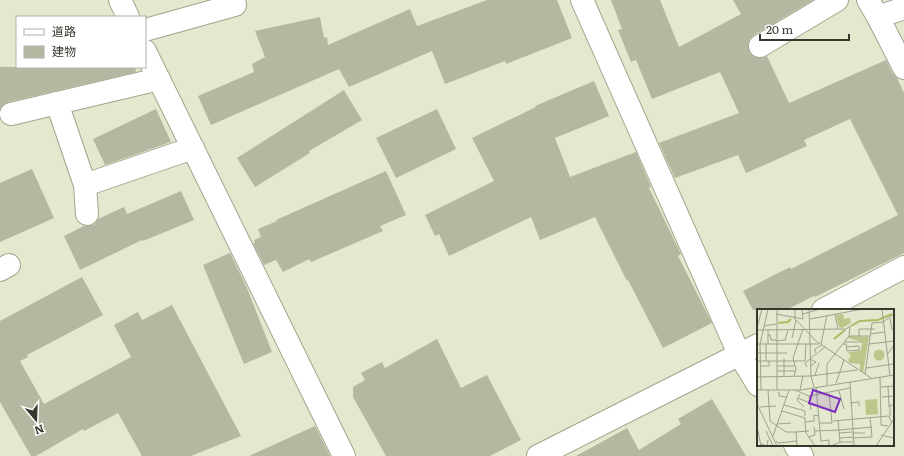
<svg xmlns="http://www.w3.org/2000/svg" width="904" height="456" font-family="Literata,'Noto Sans JP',serif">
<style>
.building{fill:#b4b8a0}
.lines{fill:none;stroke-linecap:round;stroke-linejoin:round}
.minor-casing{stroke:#a1a58d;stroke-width:24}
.minor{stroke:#fff;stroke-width:22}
.inset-river{fill:none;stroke:#aeb961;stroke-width:2}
.inset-road{fill:none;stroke:#9ea28e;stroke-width:1}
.view{fill:#7b2cbf;fill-opacity:0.15;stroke:#7b2cbf;stroke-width:2}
.inset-edge{fill:none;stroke:#36382e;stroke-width:2}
</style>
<rect width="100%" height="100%" fill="#e3e8ce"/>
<g class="building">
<path d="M487,0h70l15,38 -66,26 -1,-3 -60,23 -13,-33 -83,36 -10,-18 -128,56 -13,-29 56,-24 -2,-8 13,-7 -10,-26 65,-14 4,21 3,-1 1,8 82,-36 7,17z"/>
<path d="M611,0h49l19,47 62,-33 -8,-14h80l-59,35 -5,5 -1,6 2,7 4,4 7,1 6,-2 22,47 97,-43 7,14 4,4 7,15v160l-89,44 -1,-1 -28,14h-33l-10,-19 47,-24 1,2 107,-54 -48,-96 -46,21 3,6 -61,27 -8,-18 -63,23 -16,-35 80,-30 -19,-41 -68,27 -16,-39 -5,2 -13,-32 4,-1z"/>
<path d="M0,67h135l1,5 -128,30 -5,3 -3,4z"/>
<path d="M594,81l15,35 -54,22 15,39 66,-25 15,35 -2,1 32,66 -3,2 34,67 -49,25 -35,-68 -1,1 -32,-64 -55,23 -9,-23 -82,39 -10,-22 -4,2 -10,-21 69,-34 -22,-43 64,-31 -1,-1z"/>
<path d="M344,90l18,30 -53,31 1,2 -55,34 -18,-29z"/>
<path d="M156,109l15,33 -66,23 -12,-26z"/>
<path d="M437,109l19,40 -60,29 -20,-40z"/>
<path d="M32,169l22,49 -54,24v-59z"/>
<path d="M386,171l20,44 -26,11 3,5 -72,31 -2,-3 -26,13 -7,-12 -12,5 -11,-22h2l-1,-3 7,-3 -3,-8 19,-8 -1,-1z"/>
<path d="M181,191l13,29 -51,21 -1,-1 -62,30 -16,-34 20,-10h4l6,-1 4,-6 26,-12 3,7z"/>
<path d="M230,253l17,35 25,64 -28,12 -41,-99z"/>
<path d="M82,277l21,38 -76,40 1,2 -8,4 24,43 87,-47 -17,-32 24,-13 4,8 30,-15 69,131 -50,20h-49l-24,-43 -34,18 -1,-2 -47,27h-5l-31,-54v-81z"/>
<path d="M437,339l24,49 26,-13 34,65 -31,16h-104l-33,-59v-10l12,-7 -4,-7 21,-11 3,6z"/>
<path d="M712,399l34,57h-170l51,-28 12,22 42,-26 -3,-5z"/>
<path d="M315,426l15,30h-81z"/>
</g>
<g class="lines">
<g class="minor-casing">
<g id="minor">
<path d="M120,0l8,17"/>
<path d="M582,0l157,354 19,31"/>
<path d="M868,0l10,17 26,51"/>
<path d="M878,17l26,-9"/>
<path d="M145,30l90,-25 -1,-5"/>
<path d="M760,46l77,-46"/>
<path d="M145,51l199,405"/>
<path d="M57,103l28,82 2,29"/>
<path d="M11,114l148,-35"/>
<path d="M85,185l108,-37"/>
<path d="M0,270l9,-5"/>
<path d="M823,310l81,-43"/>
<path d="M795,445l7,11"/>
<path d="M538,456l220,-111"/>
</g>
</g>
<use href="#minor" class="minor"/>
</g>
<g transform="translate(757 309)">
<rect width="137" height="137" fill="#e3e8ce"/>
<path d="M86,5l1,5 6,-1 1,5 -9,5 -3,-1 -3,-12zM92,27l20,1 -6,36 -3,-2v-7l-10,-1 -2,-3 3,-5 -4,-2 14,-3 1,-8 -14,-4zM116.5 46a5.5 5.5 0 1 1 11 0a5.5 5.5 0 1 1-11 0ZM120,90l1,15 -12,1 -1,-15z" fill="#bdc68a"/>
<path class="inset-river" d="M21,14l10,-1 3,-3M94,17l9,-5 18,-1 14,-6M77,30l11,-9"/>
<path class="inset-road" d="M38,0v10l21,22 55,37M52,0l2,67 3,11M125,0l8,67M19,5l27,5 -1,-10M46,5l14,-4M78,5l3,15M133,9l2,12M53,10l53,-10M7,17l12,-2M0,19l5,-19M1,21l88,-1 4,-3 -1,10 -22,28v21M11,21v14M113,25l15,-2M11,26h2l1,5h5M92,27h21M102,27v-7h16M35,29l4,-18M19,32l9,-1 3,-10M88,33h17M0,35h62M9,35v17M64,35l6,-29M86,35h3l1,7 12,-1v-4l-12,1M112,35l25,-3M0,44h30M58,44v-4l7,-4M130,46l7,-10M27,49v18M53,50l6,3 -5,4M0,52h48l1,-17M4,57h8v-5M20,57h18M50,58l-2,-4 20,-16M109,59l28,-4M20,62h19M108,65l7,-51 11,-1 11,-8M58,66l4,-12M37,67l2,-7 -3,-11 10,-29M0,68l54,-1 46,-6M123,68l1,48 7,1M93,73l4,64M79,74l8,-23M131,77l1,21M59,78l5,54 8,-1v6M124,78l13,-1M0,81h44l93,-15M4,81l-1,-46 8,-35M11,81l2,31 16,11h10M20,81v-81M38,81l14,6 41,-8M43,81l3,-14M82,82l5,18M22,83v4l8,1M43,85l-3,6 7,7M52,87l2,14M125,88l12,-1M41,89l12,5M93,94l9,-1v4M0,95l20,42M27,96l21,6v5M3,98l16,-1M25,102l23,7v4l9,-1v-6l5,1M133,107v-11h4M81,111l2,22M76,112l56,-5 2,6M48,113l1,11 9,13M63,114h12l-3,-30M20,115l14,-1M0,117l4,20M82,121l33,-3M9,122l7,15M57,122l25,-1M82,124l13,-1M95,124h13M124,126l13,3M16,127l16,-46M52,128l6,-2 -1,-8M82,129l13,-1M95,129l20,-1 -2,-20M19,132l2,2 19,-2M4,135l6,2 1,-6M40,137l-1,-14 13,-1M74,137l9,-4h13M119,137l18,-27"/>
<path class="view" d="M56,81l27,9 -5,13 -26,-9z"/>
<rect width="137" height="137" class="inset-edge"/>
</g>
<rect x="16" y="16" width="130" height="52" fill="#ffffff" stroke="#afafab"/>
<rect x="24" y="29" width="20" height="6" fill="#ffffff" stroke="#afafab"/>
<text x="52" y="36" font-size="12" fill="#36382e">道路</text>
<rect x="24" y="46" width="20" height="12" fill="#b4b8a0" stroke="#afafab"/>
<text x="52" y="56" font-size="12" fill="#36382e">建物</text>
<g transform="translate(36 420) rotate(161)" stroke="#ffffff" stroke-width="3" paint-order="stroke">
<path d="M0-3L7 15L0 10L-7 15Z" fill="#36382e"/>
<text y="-6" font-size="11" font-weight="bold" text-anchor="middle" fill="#36382e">N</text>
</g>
<path d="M760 34v6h89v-6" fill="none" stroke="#36382e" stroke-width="2"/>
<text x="766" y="34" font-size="12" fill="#36382e" stroke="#ffffff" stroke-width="3" paint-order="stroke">20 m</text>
</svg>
